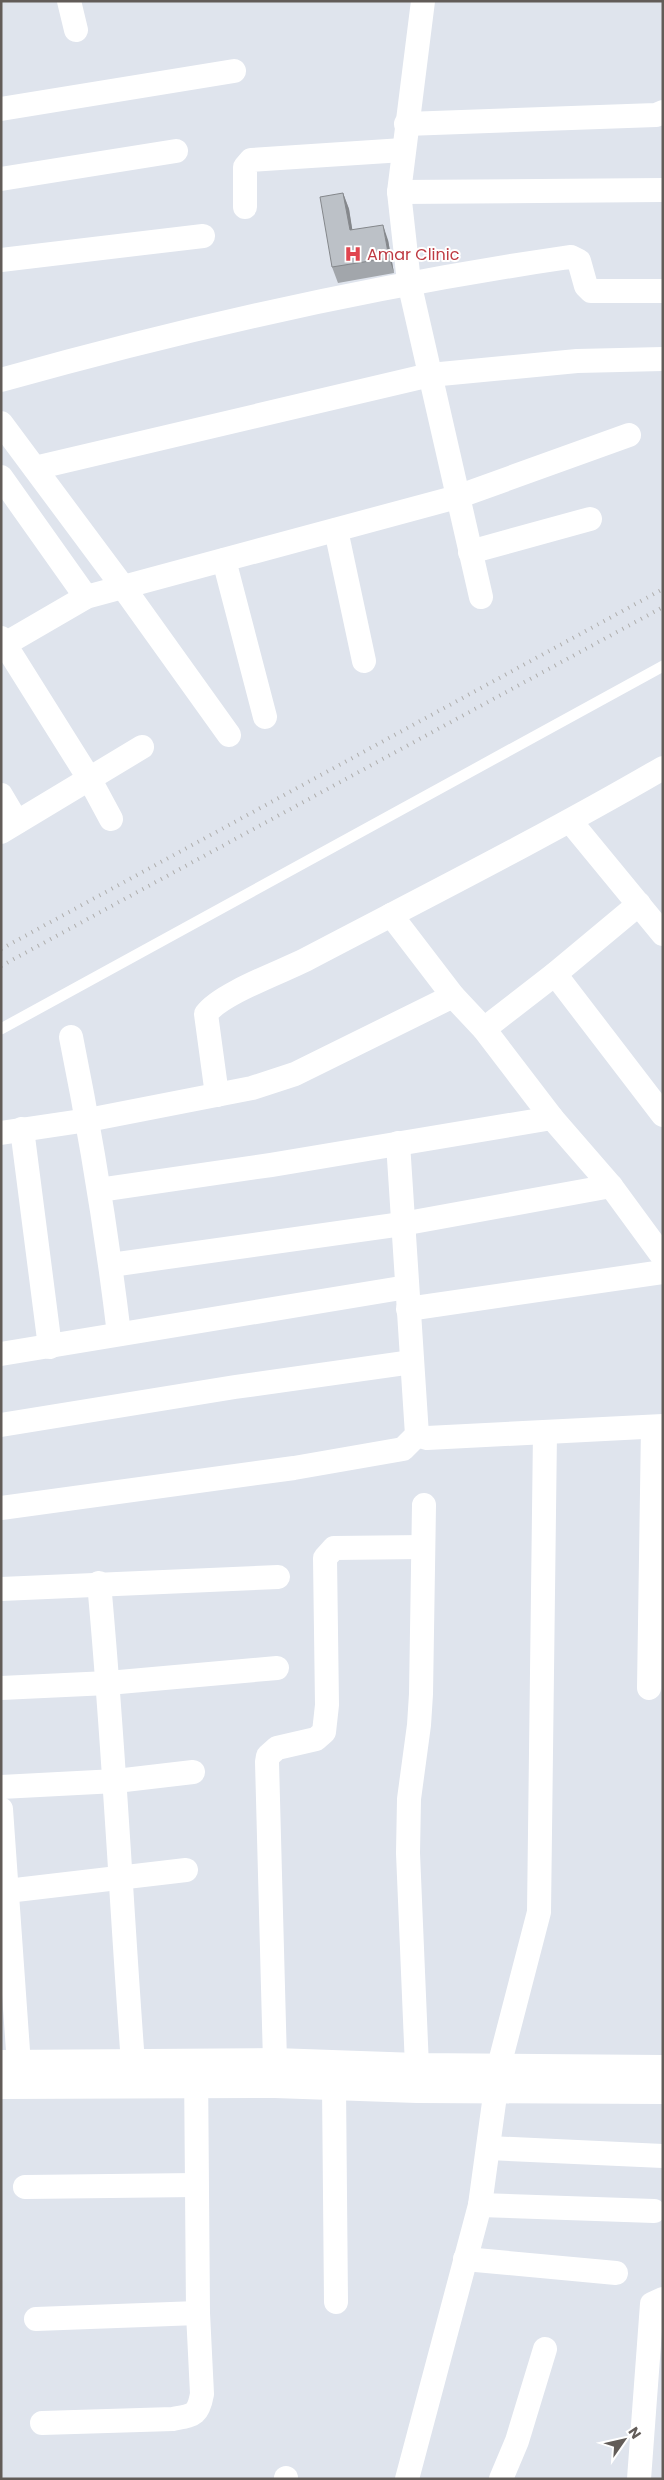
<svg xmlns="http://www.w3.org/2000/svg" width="664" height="2480" font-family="Poppins,sans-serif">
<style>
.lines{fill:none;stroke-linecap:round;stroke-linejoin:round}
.lane{stroke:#fff;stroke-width:11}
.street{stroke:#fff;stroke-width:24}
.secondary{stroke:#fff;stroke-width:28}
.rail{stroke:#afaead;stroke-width:4;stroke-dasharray:1 6;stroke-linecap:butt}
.wall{fill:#a2a6ab}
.shaded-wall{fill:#84878b}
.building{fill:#bcc1c7;stroke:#84878b}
.labels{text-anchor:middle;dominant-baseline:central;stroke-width:4;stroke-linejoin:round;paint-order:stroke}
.health-label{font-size:16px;fill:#be3a42;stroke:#fff;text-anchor:start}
</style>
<rect width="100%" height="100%" fill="#dfe4ed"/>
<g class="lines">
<path class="lane" d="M1,1029l662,-363"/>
<g class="street">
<path d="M69,1l7,29"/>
<path d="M423,1l-24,191 10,90 72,315"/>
<path d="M1,109l233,-38"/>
<path d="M406,124l250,-9 7,-3"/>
<path d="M1,179l175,-28"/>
<path d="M399,192l264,-2"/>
<path d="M245,207v-40l6,-7 152,-10"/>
<path d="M1,260l202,-24"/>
<path d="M1,380c185,-52 372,-94 562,-122l8,-1 8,4 7,25 5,5h72"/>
<path d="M1,423l122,164 106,148"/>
<path d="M35,468l395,-93 147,-14 86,-2"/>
<path d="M1,477l85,120"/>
<path d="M336,530l28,131"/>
<path d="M470,552l120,-33"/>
<path d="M224,560l41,157"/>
<path d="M1,638l89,142 21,39"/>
<path d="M5,644l81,-47 371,-100 172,-62"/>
<path d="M1,795l16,27"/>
<path d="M570,821l93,113"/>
<path d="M1,832l141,-85"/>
<path d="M391,915l62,81 31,33 68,89 59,68 52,71"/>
<path d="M555,974l108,141"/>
<path d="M484,1029l71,-55 84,-70"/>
<path d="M71,1037c20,99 36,197 48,297"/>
<path d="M217,1095l-11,-81c14,-20 75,-42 99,-54 120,-63 241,-124 358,-192"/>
<path d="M22,1129l28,218"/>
<path d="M1,1133l87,-13 164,-32 43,-14 158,-78"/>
<path d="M99,1190l172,-25 281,-47"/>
<path d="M111,1265l291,-41 209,-38"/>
<path d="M408,1309l255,-37"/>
<path d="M1,1354l406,-67"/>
<path d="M1,1425l234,-38 177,-25"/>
<path d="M417,1435l10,3 236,-12"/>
<path d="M1,1508l293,-40 109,-19 14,-14 -19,-292"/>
<path d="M99,1583c15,160 22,320 34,480"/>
<path d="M1,1589l277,-12"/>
<path d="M1,1688l107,-5 169,-15"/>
<path d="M649,1688l4,-261"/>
<path d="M1,1787l115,-6 77,-9"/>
<path d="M1,1809l18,256"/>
<path d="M7,1891l179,-21"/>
<path d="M275,2062l-8,-300 1,-6 9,-8 39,-9 8,-7 3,-27 -2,-147 9,-10 89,-1"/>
<path d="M417,2067l-9,-214 1,-54 10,-74 2,-31 3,-189"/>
<path d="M334,2086l2,216"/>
<path d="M489,2148l174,8"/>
<path d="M25,2187l171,-2"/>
<path d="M480,2205l174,6"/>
<path d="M465,2259l151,14"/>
<path d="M36,2319l162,-6"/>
<path d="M42,2423l131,-4c20,-4 25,-3 29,-25l-4,-81 -2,-248"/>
<path d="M286,2479v-1"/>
<path d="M407,2479l73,-274 19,-139 40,-154 6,-480"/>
<path d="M501,2479l16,-38 28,-92"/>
<path d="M639,2479l13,-175 11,-5"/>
</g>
<g class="secondary">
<path d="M1,2064l274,-2 142,5 246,2"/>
<path d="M1,2085l274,-1 142,5 246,1"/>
</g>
<g class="rail">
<path d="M1,949l662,-360"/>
<path d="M1,966l662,-359"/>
</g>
</g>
<path class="wall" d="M343,193l6,16 3,21 36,10 6,33 -56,10 -6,-16z"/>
<g class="shaded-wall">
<path d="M343,193l6,16 6,37 -5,-16z"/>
<path d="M383,225l5,15 6,33 -5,-15z"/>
</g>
<path class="building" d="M343,193l7,37 33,-5 6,33 -57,9 -12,-70z"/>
<defs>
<g id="hospital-bare" transform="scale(1.35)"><path d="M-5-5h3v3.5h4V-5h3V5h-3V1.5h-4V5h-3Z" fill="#e0444e" stroke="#fff" stroke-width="2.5" paint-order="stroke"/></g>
</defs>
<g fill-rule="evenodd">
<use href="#hospital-bare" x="353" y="254"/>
</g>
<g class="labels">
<g class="health-label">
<text x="367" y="254">Amar Clinic</text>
</g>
</g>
<rect width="664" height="2480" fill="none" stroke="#625c58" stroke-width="5"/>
<g transform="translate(624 2440) rotate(56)" stroke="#ffffff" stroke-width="4" paint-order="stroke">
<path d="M0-4L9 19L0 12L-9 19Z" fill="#625c58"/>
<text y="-8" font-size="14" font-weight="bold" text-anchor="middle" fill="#625c58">N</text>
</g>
</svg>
